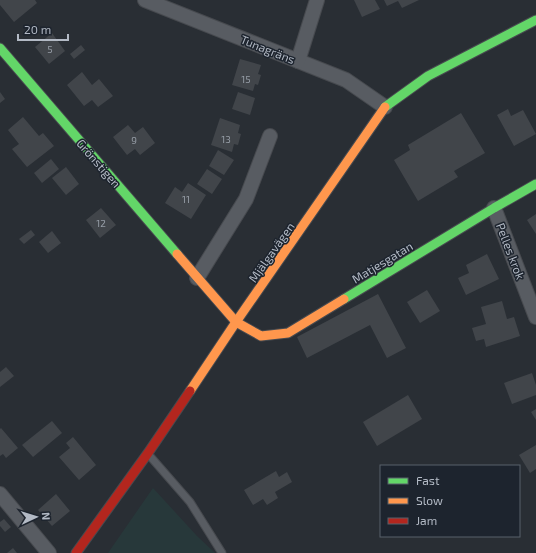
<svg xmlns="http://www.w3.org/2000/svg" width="536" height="553" font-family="'Exo 2',sans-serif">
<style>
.green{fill:#27383a}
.building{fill:#41454a}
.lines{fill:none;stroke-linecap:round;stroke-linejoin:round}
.lane-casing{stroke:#474a4f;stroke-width:9}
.street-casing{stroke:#474a4f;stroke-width:16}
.fast-casing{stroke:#474a4f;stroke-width:11}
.slow-casing{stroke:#474a4f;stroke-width:11}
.jam-casing{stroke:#474a4f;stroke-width:11}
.lane{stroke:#585c62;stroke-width:7}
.street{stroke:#585c62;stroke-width:14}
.fast{stroke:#63d668;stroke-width:9}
.slow{stroke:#ff974d;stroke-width:9}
.jam{stroke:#b3261e;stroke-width:9}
.labels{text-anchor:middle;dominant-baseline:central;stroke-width:3;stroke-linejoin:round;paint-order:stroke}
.number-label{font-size:10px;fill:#969da6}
.street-label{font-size:12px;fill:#b3bac5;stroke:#1d242e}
</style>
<rect width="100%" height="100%" fill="#292e34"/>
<path class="green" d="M153,488l44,48 18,17h-107z"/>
<g class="building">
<path d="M0,0h35l2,3 -23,19 -14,-17z"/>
<path d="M354,0h21l5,9 -18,8z"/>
<path d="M384,0h35l-17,8 -4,-7 -11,5z"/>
<path d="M52,33l13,18 -16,13 -14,-17z"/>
<path d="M81,45l4,5 -11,9 -4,-5z"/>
<path d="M240,59l21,6 -3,9 3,1 -3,10 -3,-1 -2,7 -21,-6z"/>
<path d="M82,72l10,13 7,-6 14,17 -15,11 -6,-7 -8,6 -17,-21z"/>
<path d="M0,92l5,7 -5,4z"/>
<path d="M238,92l17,6 -5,17 -18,-6z"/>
<path d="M508,109l3,7 12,-6 13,24 -22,12 -17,-31z"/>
<path d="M461,113l24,40 -31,18 4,6 -40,24 -24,-41 16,-10 -2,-5z"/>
<path d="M23,117l16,19 4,-3 11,13 -27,21 -15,-18 7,-5 -11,-14z"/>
<path d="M220,118l20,7 -2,8 3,1 -3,11 -4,-1 -2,8 -21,-7z"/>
<path d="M128,125l7,8 8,-6 12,16 -15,12 -5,-6 -8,6 -14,-18z"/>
<path d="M218,150l16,10 -10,15 -15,-9z"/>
<path d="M51,159l8,10 -17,14 -8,-10z"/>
<path d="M66,167l13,17 -13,11 -14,-17z"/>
<path d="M207,169l15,10 -10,15 -15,-10z"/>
<path d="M188,183l18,12 -15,24 -26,-16 10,-16 7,5z"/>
<path d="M101,208l15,17 -16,13 -14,-18z"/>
<path d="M536,214v20l-9,-14z"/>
<path d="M31,230l4,5 -11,9 -5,-5z"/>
<path d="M52,231l9,12 -13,10 -9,-11z"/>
<path d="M487,254l12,25 -33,16 -8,-17 11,-5 -3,-8z"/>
<path d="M427,290l13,21 -20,12 -13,-21z"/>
<path d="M378,294l28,54 -19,10 -17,-33 -63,33 -10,-21z"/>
<path d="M502,301l5,18 7,-2 6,19 -34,11 -2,-8 -8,2 -4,-13 14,-4 -5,-17z"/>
<path d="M6,367l8,9 -14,11v-15z"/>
<path d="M532,373l4,12v10l-24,9 -8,-21z"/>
<path d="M408,395l14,24 -45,27 -14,-24z"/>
<path d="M536,409v11l-5,-8z"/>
<path d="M52,421l10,12 -29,24 -11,-12z"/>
<path d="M1,428l17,20 -12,10 -3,-4 -3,2v-27z"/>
<path d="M73,437l23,28 -17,15 -20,-23 11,-9 -4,-5z"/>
<path d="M536,445v24l-6,4 -11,-18z"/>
<path d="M276,471l3,6 8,-5 5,10 -17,10 3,6 -11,7 -4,-6 -10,6 -9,-15z"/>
<path d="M56,494l14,17 -18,15 -14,-16z"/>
<path d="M4,519l7,8 -6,5 -5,-6v-4z"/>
<path d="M13,548l4,5h-10z"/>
</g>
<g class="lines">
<g class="lane-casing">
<path id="lane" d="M149,455l41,47 32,51"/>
</g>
<g class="street-casing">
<g id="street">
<path d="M145,0l201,80 39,27"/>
<path d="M298,61l19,-61"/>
<path d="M494,208l42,109"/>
<path d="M197,278l49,-79 24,-63"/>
<path d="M0,494l49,59"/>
</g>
</g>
<g class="fast-casing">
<g id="fast">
<path d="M0,48l177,206"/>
<path d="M385,107l43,-31 108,-56"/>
<path d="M344,299l150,-91 42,-24"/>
</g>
</g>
<g class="slow-casing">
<g id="slow">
<path d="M177,254l59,68 25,14 27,-3 56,-34"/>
<path d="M190,391l46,-69 149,-215"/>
</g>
</g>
<g class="jam-casing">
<path id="jam" d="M76,553l72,-100 42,-62"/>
</g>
<use href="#lane" class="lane"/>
<use href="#street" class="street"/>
<use href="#fast" class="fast"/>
<use href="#slow" class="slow"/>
<use href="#jam" class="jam"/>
</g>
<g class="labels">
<g class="number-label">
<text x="50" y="49">5</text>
<text x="246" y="79">15</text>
<text x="226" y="139">13</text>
<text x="134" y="140">9</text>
<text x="186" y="199">11</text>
<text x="101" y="223">12</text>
</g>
<g class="street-label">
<text transform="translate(268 49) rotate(22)">Tunagräns</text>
<text transform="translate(99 163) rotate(49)">Grönstigen</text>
<text transform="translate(511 251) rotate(69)">Pelles krok</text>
<text transform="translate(271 252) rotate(-55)">Mjälgavägen</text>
<text transform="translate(382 262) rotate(-31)">Matjesgatan</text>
</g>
</g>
<rect x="380" y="465" width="140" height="72" fill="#1d242e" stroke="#59606a"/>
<rect x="388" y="478" width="20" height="6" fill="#63d668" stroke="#59606a"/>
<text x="416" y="485" font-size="12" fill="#b3bac5">Fast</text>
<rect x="388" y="498" width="20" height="6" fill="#ff974d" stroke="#59606a"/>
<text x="416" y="505" font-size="12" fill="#b3bac5">Slow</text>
<rect x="388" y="518" width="20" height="6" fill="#b3261e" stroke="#59606a"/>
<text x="416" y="525" font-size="12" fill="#b3bac5">Jam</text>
<g transform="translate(36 517) rotate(86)" stroke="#1d242e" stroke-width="3" paint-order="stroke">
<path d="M0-3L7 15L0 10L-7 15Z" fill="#b3bac5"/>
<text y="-6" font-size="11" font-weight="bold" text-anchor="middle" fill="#b3bac5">N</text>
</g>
<path d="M18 34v6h50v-6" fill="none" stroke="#b3bac5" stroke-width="2"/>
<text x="24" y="34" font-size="12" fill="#b3bac5" stroke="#1d242e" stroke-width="3" paint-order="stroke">20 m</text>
</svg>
